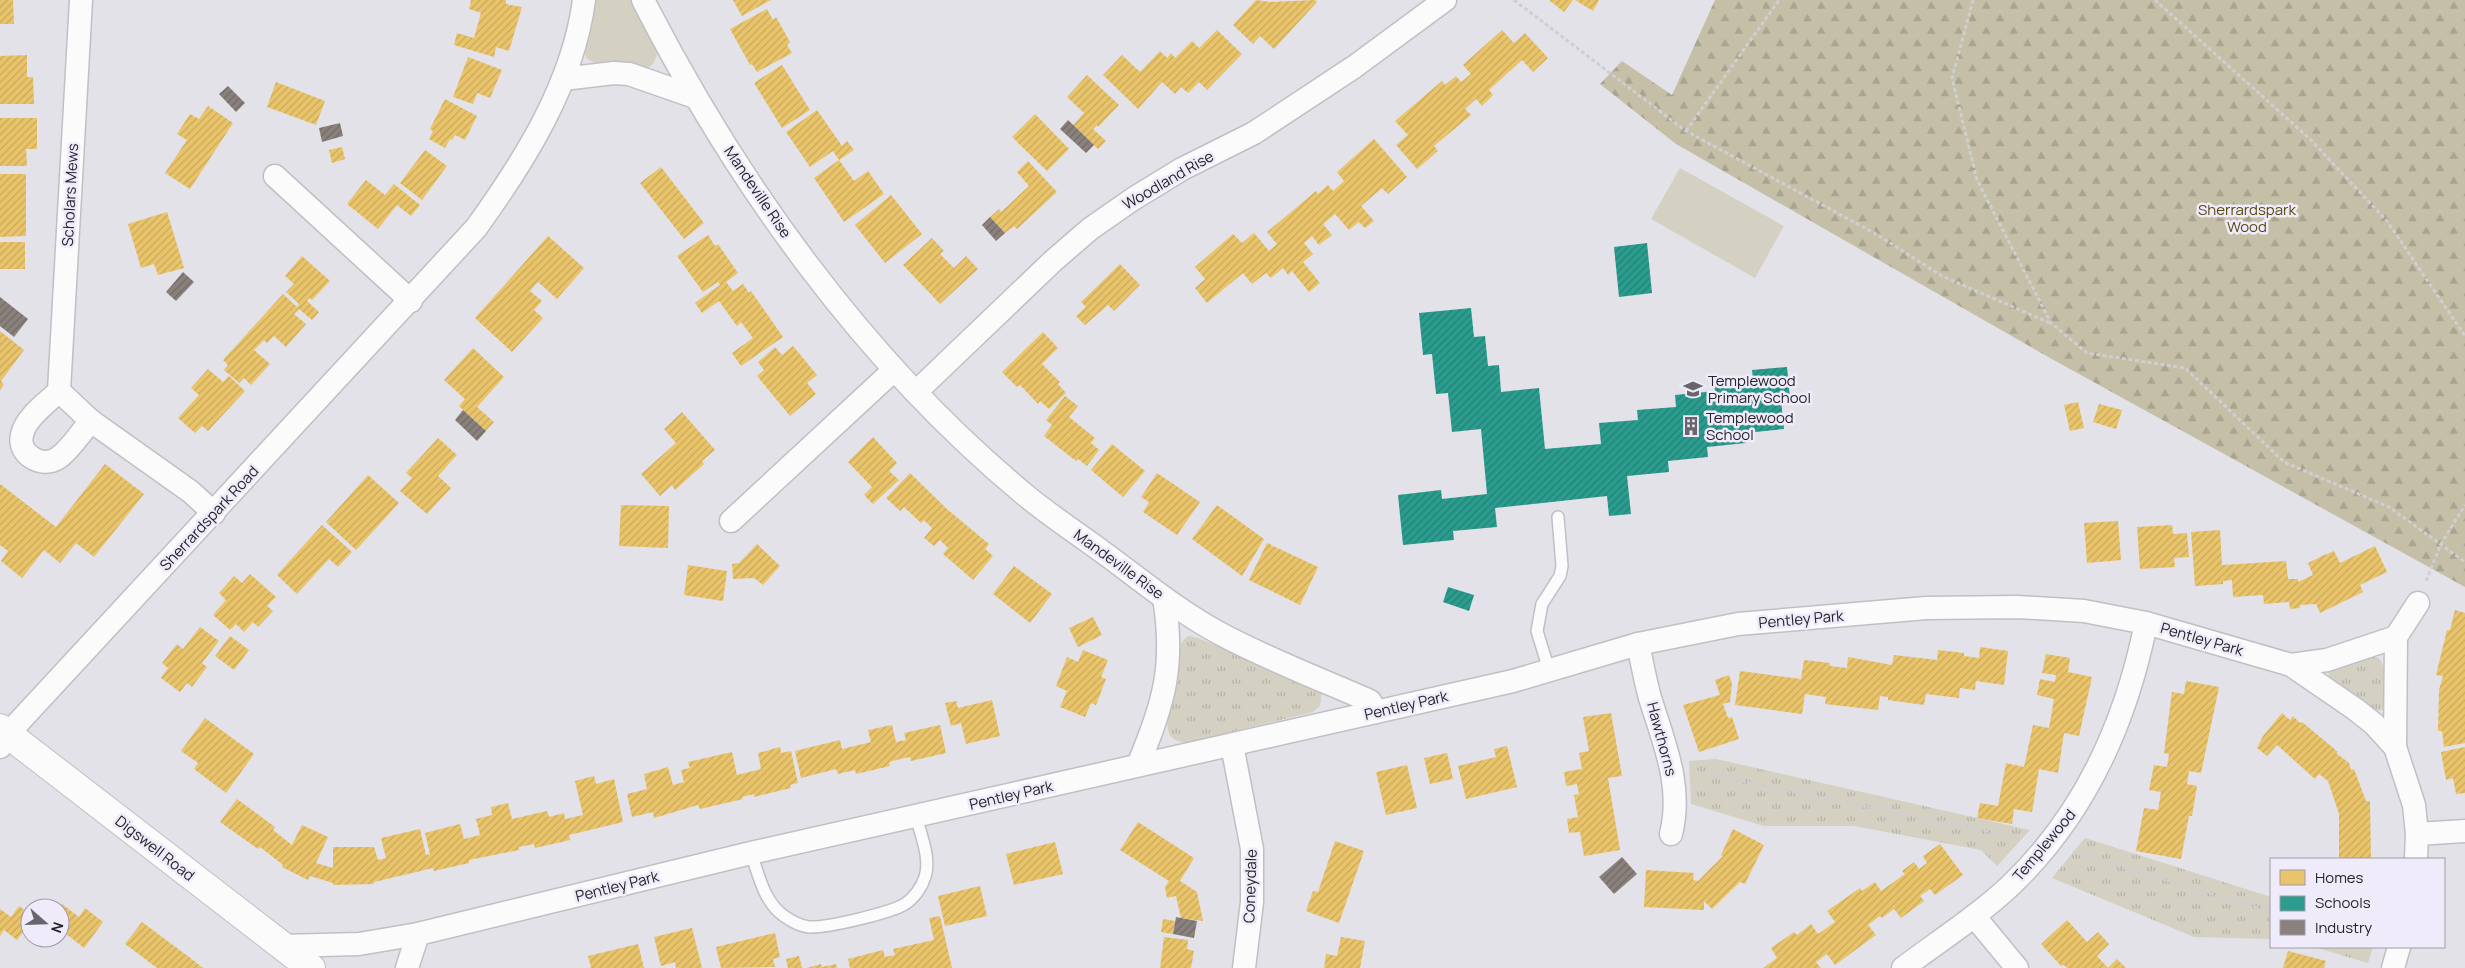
<svg xmlns="http://www.w3.org/2000/svg" width="2465" height="968" font-family="Manrope,sans-serif">
<style>
.grass{fill:url(#grass-tufts)}
.forest{fill:url(#forest-firs)}
.green{fill:#d4d0c2}
.homes{fill:url(#homes-hatch)}
.schools{fill:url(#schools-hatch)}
.industry{fill:url(#industry-hatch)}
.lines{fill:none;stroke-linecap:round;stroke-linejoin:round}
.service-casing{stroke:#c0bfc4;stroke-width:14}
.minor-casing{stroke:#c0bfc4;stroke-width:25}
.tertiary-casing{stroke:#c0bfc4;stroke-width:30}
.path{stroke:#cfced1;stroke-width:3;stroke-dasharray:4 2.5;stroke-linecap:butt}
.service{stroke:#fbfbfc;stroke-width:11}
.minor{stroke:#fbfbfc;stroke-width:22}
.tertiary{stroke:#fbfbfc;stroke-width:28}
.labels{text-anchor:middle;dominant-baseline:central;stroke-width:5;stroke-linejoin:round;paint-order:stroke}
.street-label{font-size:15px;fill:#252429;stroke:#f0ebfa}
.park-label{font-size:15px;fill:#574c0f;stroke:#f0ebfa}
.poi-label{font-size:15px;fill:#252429;stroke:#f0ebfa;text-anchor:start}
</style>
<defs>
<pattern id="grass-tufts" width="24" height="20" patternUnits="userSpaceOnUse" patternTransform="scale(1.25)"><rect width="24" height="20" fill="#d4d0c2"/><path d="M3 7l-1-3M5 7V3M7 7l1-3M15 17l-1-3M17 17v-4M19 17l1-3" fill="none" stroke="#b6b2a7"/></pattern>
<pattern id="forest-firs" width="22" height="20" patternUnits="userSpaceOnUse" patternTransform="scale(1.25)"><rect width="22" height="20" fill="#c5bfa7"/><path d="M5 1l3.5 6h-7zM16 11l3.5 6h-7z" fill="#a9a490"/></pattern>
<pattern id="homes-hatch" width="6" height="6" patternUnits="userSpaceOnUse" patternTransform="scale(1.25)"><rect width="6" height="6" fill="#e9c46a"/><path d="M-1 1l2-2M0 6l6-6M5 7l2-2" fill="none" stroke="#c8a85c"/></pattern>
<pattern id="schools-hatch" width="6" height="6" patternUnits="userSpaceOnUse" patternTransform="scale(1.25)"><rect width="6" height="6" fill="#2a9d8f"/><path d="M-1 1l2-2M0 6l6-6M5 7l2-2" fill="none" stroke="#248075"/></pattern>
<pattern id="industry-hatch" width="6" height="6" patternUnits="userSpaceOnUse" patternTransform="scale(1.25)"><rect width="6" height="6" fill="#8a817c"/><path d="M-1 1l2-2M0 6l6-6M5 7l2-2" fill="none" stroke="#716966"/></pattern>
</defs>
<rect width="100%" height="100%" fill="#e3e2e8"/>
<g class="grass">
<path d="M1188,636l10,2 37,15 87,39 -2,14 -7,6 -127,31c-9,-2 -16,-4 -18,-13 -3,-10 5,-24 7,-34 2,-17 3,-34 4,-51z"/>
<path d="M2370,656c4,1 9,2 11,5 5,8 6,41 3,49l-9,1 -46,-35 -1,-6z"/>
<path d="M1716,759l314,71 -33,36 -16,-16 -127,-24h-90l-73,-22 -2,-43z"/>
<path d="M2085,838l186,59v42l-77,-2 -142,-59z"/>
<path d="M2314,947h59l-5,16z"/>
</g>
<path class="forest" d="M1715,0h750v587l-415,-229 -374,-214 -76,-60 22,-23 50,34z"/>
<g class="green">
<path d="M594,0h40l24,51c-2,6 -3,13 -9,16 -9,4 -59,-1 -63,-10 -5,-12 5,-44 8,-57z"/>
<path d="M1680,168l104,58 -29,52 -104,-59z"/>
</g>
<g class="homes">
<path d="M0,0h13l1,24h-14z"/>
<path d="M471,0h35v4l16,3 -13,44 -13,-4 -2,10 -40,-12 3,-12 17,5 7,-25 -12,-4z"/>
<path d="M733,0h38l-29,16z"/>
<path d="M1256,0l14,2 45,-2 2,2 -43,47 -14,-13 -7,8 -20,-19z"/>
<path d="M1549,0h24l-9,12z"/>
<path d="M1575,0h24l-6,11z"/>
<path d="M767,9l6,11 3,-3 14,25 -3,3 5,8 -35,19 -5,-8 -2,1 -20,-36z"/>
<path d="M1217,30l25,24 -35,36 -8,-8 -11,11 -7,-6 -6,7 -13,-12 -24,27 -35,-34 19,-20 18,17 20,-21 7,7 4,-5 4,5 17,-17 7,7z"/>
<path d="M1502,30l12,13 11,-10 23,25 -15,14 -11,-12 -33,30 4,5 -11,11 -6,-7 -11,10 6,6 -37,31 4,5 -21,18 -21,-24 12,-10 -13,-14 47,-40 3,4 11,-9 5,6 10,-8 -8,-9z"/>
<path d="M27,55v22h6l1,27h-34v-48z"/>
<path d="M468,57l34,13 -12,28 -13,-5 -4,11 -20,-7z"/>
<path d="M782,65l28,45 -28,18 -28,-45z"/>
<path d="M1087,75l32,30 -21,22 -1,-2 -4,4 13,12 -8,8 -25,-24 11,-12 -17,-16z"/>
<path d="M276,82l49,19 -9,24 -49,-18z"/>
<path d="M445,99l32,17 -12,24 -10,-5 -3,5 -2,-1 -5,9 -16,-9 4,-8 -3,-2z"/>
<path d="M208,106l25,17 -43,66 -25,-16 22,-33 -10,-6 13,-20 9,5z"/>
<path d="M817,110l25,36 5,-5 7,9 -15,10 -6,-9 -23,16 -24,-35z"/>
<path d="M1035,114l34,35 -22,22 -35,-34z"/>
<path d="M0,118h37v31h-11l1,17h-27z"/>
<path d="M1374,139l33,38 -19,17 -6,-6 -21,18 13,15 -9,7 -6,-6 -10,8 -14,-16 -12,10 9,11 -13,10 -7,-9 -8,7 9,11 -10,8 17,21 -11,9 -17,-21 -4,4 -5,-7 -12,10 -5,-5 -14,11 -9,-11 -36,30 -12,-15 10,-9 -10,-12 38,-33 9,9 12,-10 15,18 8,-7 -10,-12 49,-41 2,3 10,-9 5,6 11,-10 -7,-9z"/>
<path d="M342,147l3,12 -13,4 -3,-13z"/>
<path d="M425,150l22,16 -25,34 -22,-17z"/>
<path d="M839,160l15,21 14,-10 16,23 -40,28 -30,-44z"/>
<path d="M1028,161l29,31 -40,37 -3,-3 -9,7 -15,-16 9,-8 2,3 28,-26 -12,-14z"/>
<path d="M661,167l43,56 -20,16 -44,-56z"/>
<path d="M0,174h26v62l-26,1z"/>
<path d="M366,180l19,15 9,-11 26,21 -9,11 -14,-11 -19,24 -31,-25z"/>
<path d="M891,195l31,39 -37,29 -30,-38z"/>
<path d="M167,212l17,56 -26,7 -4,-11 -13,4 -13,-44z"/>
<path d="M708,235l7,11 3,-2 20,29 -12,9 7,9 10,-7 6,9 2,-2 32,46 -42,29 -9,-13 21,-15 -12,-16 -4,4 -18,-25 -17,12 -7,-10 25,-18 -2,-3 -15,10 -26,-36z"/>
<path d="M548,236l36,32 -27,31 -19,-17 -8,9 12,10 -8,9 9,8 -31,34 -37,-34z"/>
<path d="M932,238l12,13 -4,3 14,14 12,-12 12,13 -38,35 -37,-39z"/>
<rect x="0" y="242" width="25" height="27"/>
<path d="M302,256l28,25 -18,19 -3,-2 -2,3 12,11 -7,8 -13,-11 -5,5 12,10 -20,23 -12,-11 -7,7 -3,-3 -10,10 16,14 -19,21 -7,-7 -5,5 -15,-13 4,-5 -5,-5 60,-66 14,13 2,-3 -13,-12 8,-8 -9,-8z"/>
<path d="M1120,264l20,21 -26,26 -6,-6 -23,20 -9,-9 10,-9 -5,-5z"/>
<path d="M0,331l24,19 -23,31 3,3 -4,6z"/>
<path d="M1043,332l15,16 -16,16 18,18 -2,2 8,9 -17,16 -9,-8 -2,3 -18,-19 -3,2 -15,-15z"/>
<path d="M793,346l24,29 -10,8 9,11 -26,22 -33,-40 7,-6 -6,-8 17,-15 7,8z"/>
<path d="M473,348l31,29 -27,30 17,15 -8,9 -27,-25 6,-7 -21,-19z"/>
<path d="M208,369l15,13 6,-6 16,15 -37,40 -6,-5 -7,7 -17,-15 21,-23 -8,-7z"/>
<path d="M1065,396l13,10 -9,11 26,21 -4,5 8,7 -12,16 -9,-7 -2,2 -32,-25 8,-11 -6,-5z"/>
<path d="M2078,402l6,26 -14,3 -6,-26z"/>
<path d="M2099,404l23,6 -6,19 -23,-7z"/>
<path d="M682,412l33,38 -13,11 2,3 -29,26 -3,-5 -12,11 -19,-22 35,-31 -12,-14z"/>
<path d="M873,437l24,26 -8,8 10,9 -26,24 -9,-9 8,-8 -24,-25z"/>
<path d="M438,438l19,17 -19,21 13,12 -24,26 -27,-23 12,-13 -6,-5z"/>
<path d="M1112,444l33,27 -22,26 -32,-27z"/>
<path d="M105,464l39,30 -50,63 -18,-14 -16,20 -16,-13 -22,28 -21,-17 7,-10 -8,-6v-61l56,43z"/>
<path d="M910,473l38,37 41,34 -4,5 8,7 -20,24 -30,-26 5,-6 -8,-8 -6,6 -10,-8 8,-10 -8,-8 -3,3 -17,-16 -4,4 -14,-13z"/>
<path d="M1157,473l43,29 -23,33 -34,-23 6,-10 -8,-5z"/>
<path d="M368,475l31,28 -43,47 -30,-28z"/>
<path d="M621,505l48,1 -1,42 -49,-2z"/>
<path d="M1217,505l47,34 -22,37 -50,-37z"/>
<path d="M2118,521l3,39 -34,3 -3,-40z"/>
<path d="M322,525l30,27 -14,15 -9,-8 -32,35 -20,-19z"/>
<path d="M2172,525l1,9 14,-1 2,24 -15,1 1,9 -35,2 -3,-42z"/>
<path d="M2220,530l2,35 64,-4 2,18h10v3l15,-7 -5,-12 14,-7 12,-5 6,12 35,-17 12,26 -27,13 3,7 -43,21 -4,-9 -16,1v3l-10,1 -1,-7 -25,2 -1,-9 -30,2 -1,-17 -9,1v3l-28,2 -4,-54z"/>
<path d="M1267,543l51,24 -18,38 -51,-25z"/>
<path d="M757,544l23,22 -17,19 -9,-7 -21,1 -1,-15 7,-1z"/>
<path d="M688,565l39,6 -4,30 -39,-6z"/>
<path d="M1014,566l38,28 -22,29 -37,-29z"/>
<path d="M250,574l26,23 -9,9 6,5 -15,16 -5,-5 -9,10 -8,-8 -6,6 -17,-15 13,-15 -7,-7 15,-17 8,7z"/>
<path d="M2455,610l10,3v130l-21,4 -2,-16h-4l1,-41 4,-14 -7,-1 11,-45h3z"/>
<path d="M1093,617l9,18 -24,12 -9,-19z"/>
<path d="M200,627l19,14 -17,22 5,4 -15,20 -5,-4 -7,9 -19,-14 7,-10 -6,-5 15,-19 6,5z"/>
<path d="M230,636l19,14 -15,20 -19,-14z"/>
<path d="M1980,647l28,4 -4,34 -28,-4 -1,9 -15,-2 -1,10 -33,-4 -2,11 -36,-5v-3l-8,-1 -2,14 -53,-6 1,-7 -21,-3 -3,20 -67,-9 5,-34 61,8 3,-19 26,3v3l17,2 1,-11 44,8 2,-10 43,5 1,-10 26,3v3l15,2z"/>
<path d="M1083,650l25,10 -7,17 5,2 -10,26 -5,-2 -6,14 -25,-10 7,-16 -11,-5 11,-29 11,5z"/>
<path d="M2046,654l24,4 -2,14 24,5 -13,59 -15,-3 -6,40 -19,-4 -7,43 -18,-3 -2,15 -35,-6 3,-15 18,3 8,-43 18,4 9,-42 16,3 5,-29 -17,-4 3,-16 15,3 1,-7 -14,-2z"/>
<path d="M1729,675l3,9 -2,18 -7,2 5,14 4,-1 7,22 -40,13 -16,-47 37,-10 -5,-15z"/>
<path d="M2186,681l33,6 -18,86 -12,-2 -2,13 10,2 -5,30h-3l-8,43 -45,-8 8,-43 14,2 3,-18 -12,-2 5,-25 13,2 2,-13 -5,-1 8,-61 12,2z"/>
<path d="M992,700l8,36 -34,8 -5,-21 -10,3 -6,-23 11,-2 2,7z"/>
<path d="M1611,713l11,63 -14,2 12,72 -36,6 -4,-24 -11,1 -2,-14 11,-2 -4,-22 5,-1 -2,-10 -11,2 -2,-14 18,-3 -3,-16 10,-2 -6,-34z"/>
<path d="M2282,713l8,7 3,-4 7,7 2,-1 36,30 -2,1 13,10 2,7 3,-1 12,32h4l1,58h-32v-45l-11,-33 -9,-7 -4,5 -38,-34 -10,11 -10,-8 6,-12z"/>
<path d="M205,718l49,36 -28,39 -32,-24 4,-6 -17,-12z"/>
<path d="M892,725l4,17 10,-2 -2,-7 36,-8 6,28 -35,8 -1,-4 -10,2 -11,3 1,4 -34,8 -1,-4 -17,4 -2,-5 -35,9 -6,-27 45,-11 2,9 29,-7 -3,-12z"/>
<path d="M1507,746l10,41 -51,12 -8,-33 38,-9 -2,-8z"/>
<path d="M780,747l1,6 10,-2 7,32 -8,2 1,3 -37,9v-3l-12,3 1,2 -43,10 -2,-4 -44,13 -1,-6 -21,5 -5,-23 20,-5 -3,-15 24,-7 5,18 11,-3 -3,-12 9,-2 -2,-6 44,-10 5,23 24,-6 -3,-16z"/>
<path d="M2465,747v46l-9,1 -3,-16 -7,2 -5,-28z"/>
<path d="M1447,753l6,26 -23,5 -6,-26z"/>
<path d="M1407,765l10,43 -31,7 -10,-43z"/>
<path d="M594,776l2,8 18,-5 9,43 -54,13 1,5 -35,8 -1,-4 -15,3v3l-50,10v3l-35,8 -1,-3 -4,1 -55,13v2l-41,1v-2l-23,-7 -2,4 -26,-13 1,-2 -23,-18 -2,2 -38,-27 17,-23 38,28 -2,3 19,15 10,-20 26,12 -12,26 17,5v-21h41l4,13 8,-2 -5,-20 39,-9 6,26 4,-1 -5,-21 35,-9 4,15 16,-4 -4,-16 16,-4 -1,-8 17,-4 4,16 35,-8 2,6 15,-4 1,6 18,-4 -8,-34z"/>
<path d="M1138,822l56,36 -14,23 17,11 6,29 -22,-3 -5,-22 -9,2 -2,-11 4,-6 -49,-31z"/>
<path d="M1733,829l31,16 -19,39 -5,-2 -28,27 -8,-8v9l-60,-3 2,-37 48,3 -1,7 5,1 25,-25 -2,-1z"/>
<path d="M1335,841l29,10 -25,72 -33,-12 7,-20 5,1z"/>
<path d="M1055,842l8,32 -49,11 -8,-31z"/>
<path d="M1940,844l23,31 -28,20 -5,-6 -10,7 4,5 -23,17 -7,-9 -12,9 -2,-2 -12,9 8,10 -41,30 -8,-11 -11,8 5,6h-58l14,-10 -6,-10 23,-16 3,3 14,-11 7,10 17,-12 -8,-11 33,-23 2,3 13,-9 6,9 24,-17 -3,-3 12,-9 5,7 8,-6 -4,-7z"/>
<path d="M980,886l7,30 -42,10 -7,-30z"/>
<path d="M62,904l17,13 6,-9 18,14 -19,26 -24,-19v-22z"/>
<path d="M19,906l11,8v9l-13,17 -13,-10 -4,6v-27l11,8z"/>
<path d="M940,916l12,52h-102l-2,-9 35,-9 2,7 10,-2 -2,-6 41,-9 -5,-22z"/>
<path d="M1163,919l12,2 -2,13 -12,-2z"/>
<path d="M2067,920l20,22 11,-10 11,12 -12,12 11,12 9,-9 9,9h-59l-3,-3 -3,1 -20,-22z"/>
<path d="M142,922l51,38 10,8h-46l-32,-24z"/>
<path d="M692,928l10,40h-26l-1,-6 -14,4 -7,-29z"/>
<path d="M775,933l5,24 -7,2 2,8 -54,1 -5,-21z"/>
<path d="M1164,937l24,3 -1,9 7,2 -3,17h-31z"/>
<path d="M1341,937l24,4 -5,27h-36l2,-14 11,2z"/>
<path d="M638,944l6,24h-53l-3,-12z"/>
<path d="M2288,951l38,10 -2,7h-41z"/>
<path d="M799,956l3,12h-14l-2,-9z"/>
<path d="M821,964l1,3 14,-3 1,4h-30z"/>
</g>
<g class="schools">
<path d="M1647,243l5,50 -33,4 -5,-50z"/>
<path d="M1471,308l3,29 11,-1 3,30 11,-1 2,27 38,-4 6,61 56,-5 -2,-21 39,-3 -1,-10 39,-3 -1,-12 40,-4 -1,-8 39,-3 -1,-10 35,-3 3,32 -9,1 3,29 -39,4 1,10 -39,4 1,10 -40,4 1,11 -42,4 4,38 -22,2 -2,-20 -112,12 2,19 -44,4 1,9 -51,5 -5,-50 43,-5 1,9 45,-5 -6,-65 -29,3 -4,-39 -12,1 -4,-40 -9,1 -4,-42z"/>
<path d="M1448,587l26,8 -5,16 -26,-9z"/>
</g>
<g class="industry">
<path d="M228,86l17,17 -9,9 -17,-18z"/>
<path d="M1068,120l26,25 -8,8 -26,-24z"/>
<path d="M340,123l3,13 -21,6 -3,-14z"/>
<path d="M990,217l15,16 -9,8 -14,-16z"/>
<path d="M183,272l11,10 -18,19 -10,-9z"/>
<path d="M0,297l28,22 -14,18 -14,-11z"/>
<path d="M463,410l23,21 -9,10 -22,-21z"/>
<path d="M1622,857l15,17 -23,20 -15,-17z"/>
<path d="M1176,917l21,4 -3,17 -21,-4z"/>
</g>
<g class="lines">
<g class="service-casing">
<g id="service">
<path d="M1549,670l-12,-39 5,-27 18,-28 2,-10 -4,-49"/>
<path d="M751,853c8,23 13,49 33,63 7,5 16,10 25,11 18,1 81,-14 96,-23 9,-6 17,-17 20,-27 6,-18 -4,-42 -9,-60"/>
</g>
</g>
<g class="minor-casing">
<g id="minor">
<path d="M81,0l-22,391 32,30 100,71 23,21"/>
<path d="M643,0c94,184 222,362 381,494 25,21 53,39 80,59 37,27 74,58 115,80 48,26 101,46 151,68l6,11"/>
<path d="M563,79l51,-6 15,1 66,23"/>
<path d="M275,176l136,125"/>
<path d="M59,391c-11,11 -34,27 -37,44 -5,19 20,34 36,23 12,-8 23,-26 33,-37"/>
<path d="M916,392l137,-131 37,-32 43,-30 49,-30 72,-36 100,-66 91,-67"/>
<path d="M731,521l163,-151"/>
<path d="M1638,644c4,18 7,36 12,54 14,45 33,88 21,136"/>
<path d="M2291,665l36,-5 69,-23 22,-34"/>
<path d="M1232,745l20,104v53l-8,66"/>
<path d="M0,747l17,-23 459,-496c49,-68 97,-144 108,-228"/>
<path d="M2395,747l1,-110"/>
<path d="M1138,765c26,-61 37,-100 26,-167"/>
<path d="M2417,834l48,-3"/>
<path d="M1974,916l43,52"/>
<path d="M282,946l77,-2 59,-10 333,-81 762,-172 125,-37 100,-20 188,-16 92,-1 66,4 62,12 145,42 64,44 19,15 21,23 19,58 3,29 -1,25"/>
<path d="M407,968l11,-34"/>
<path d="M1903,968c36,-27 75,-52 108,-83 74,-71 115,-162 135,-262"/>
<path d="M2393,968l6,-21"/>
</g>
</g>
<g class="tertiary-casing">
<path id="tertiary" d="M0,728l311,240"/>
</g>
<g class="path">
<path d="M1514,0l172,131 190,103 66,42 108,47"/>
<path d="M1973,0l-21,78 25,102 74,143 36,30 98,15 99,94 105,45 76,55"/>
<path d="M2155,0l155,139 77,82 78,115"/>
<path d="M1686,131l93,-131"/>
<path d="M2426,581l15,-37 24,-39"/>
<path d="M1697,772l324,66"/>
<path d="M2073,852l198,60"/>
</g>
<use href="#service" class="service"/>
<use href="#minor" class="minor"/>
<use href="#tertiary" class="tertiary"/>
</g>
<defs>
<g id="school-bare" transform="scale(1.5)"><path d="M0-5L7-2L0 1L-7-2ZM-4 1L0 2.5L4 1V4Q0 6-4 4Z" fill="#68666c" stroke="#f0ebfa" stroke-width="2.5" paint-order="stroke"/></g>
<g id="building-bare" transform="scale(1.5)"><path d="M-4-6H4V6H1V3H-1V6H-4ZM-2.5-4.3h1.7v1.8h-1.7ZM.8-4.3h1.7v1.8H.8ZM-2.5-1h1.7V.8h-1.7ZM.8-1h1.7V.8H.8Z" fill="#68666c" stroke="#f0ebfa" stroke-width="2.5" paint-order="stroke"/></g>
</defs>
<g fill-rule="evenodd">
<use href="#school-bare" x="1693" y="389"/>
<use href="#building-bare" x="1691" y="426"/>
</g>
<g class="labels">
<g class="street-label">
<text transform="translate(1168 180) rotate(-30)">Woodland Rise</text>
<text transform="translate(758 192) rotate(56)">Mandeville Rise</text>
<text transform="translate(70 195) rotate(-87)">Scholars Mews</text>
<text transform="translate(209 518) rotate(-47)">Sherrardspark Road</text>
<text transform="translate(1119 564) rotate(36)">Mandeville Rise</text>
<text transform="translate(1801 619) rotate(-5)">Pentley Park</text>
<text transform="translate(2202 639) rotate(16)">Pentley Park</text>
<text transform="translate(1406 705) rotate(-13)">Pentley Park</text>
<text transform="translate(1662 739) rotate(75)">Hawthorns</text>
<text transform="translate(1011 795) rotate(-13)">Pentley Park</text>
<text transform="translate(2044 845) rotate(-50)">Templewood</text>
<text transform="translate(155 848) rotate(38)">Digswell Road</text>
<text transform="translate(617 886) rotate(-14)">Pentley Park</text>
<text transform="translate(1250 886) rotate(-88)">Coneydale</text>
</g>
<g class="park-label">
<text x="2247" y="209">Sherrardspark<tspan x="2247" dy="17">Wood</tspan></text>
</g>
<g class="poi-label">
<text x="1708" y="380">Templewood<tspan x="1708" dy="17">Primary School</tspan></text>
<text x="1706" y="417">Templewood<tspan x="1706" dy="17">School</tspan></text>
</g>
</g>
<rect x="2270" y="858" width="175" height="90" fill="#f0ebfa" stroke="#9f9ba6"/>
<rect x="2280" y="870" width="25" height="15" fill="#e9c46a" stroke="#9f9ba6"/>
<text x="2315" y="883" font-size="15" fill="#252429">Homes</text>
<rect x="2280" y="896" width="25" height="15" fill="#2a9d8f" stroke="#9f9ba6"/>
<text x="2315" y="908" font-size="15" fill="#252429">Schools</text>
<rect x="2280" y="920" width="25" height="15" fill="#8a817c" stroke="#9f9ba6"/>
<text x="2315" y="933" font-size="15" fill="#252429">Industry</text>
<g transform="translate(45 923) rotate(110)"><circle r="24" fill="#f0ebfa" stroke="#9f9ba6"/>
<path d="M0-4L9 19L0 12L-9 19Z" fill="#68666c"/>
<text y="-8" font-size="14" font-weight="bold" text-anchor="middle" fill="#252429">N</text>
</g>
</svg>
